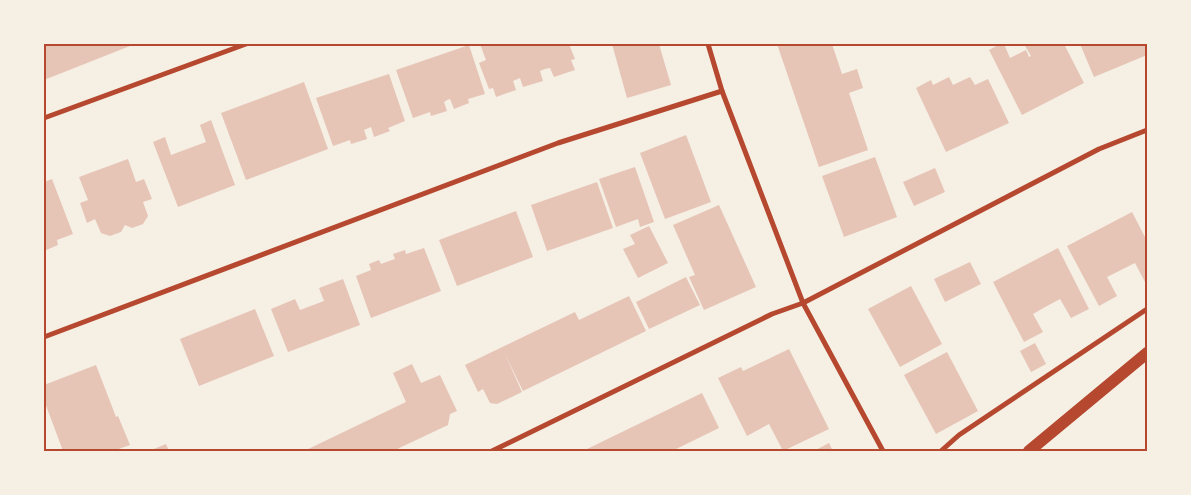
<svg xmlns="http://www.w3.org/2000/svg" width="1191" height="495" font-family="'Work Sans',sans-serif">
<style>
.building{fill:#e6c5b7}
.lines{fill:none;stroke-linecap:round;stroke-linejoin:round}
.minor{stroke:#b5482f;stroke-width:5}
.primary{stroke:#b5482f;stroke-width:12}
.neatline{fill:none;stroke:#b5482f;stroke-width:2}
</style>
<rect width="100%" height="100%" fill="#f6efe4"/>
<g class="building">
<path d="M44,44h91l-91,36z"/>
<path d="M480,44h89l6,15 -4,1 4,10 -21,7 -4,-9 -5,1 -5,2 3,10 -20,6 -3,-9 -7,3 3,9 -20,7 -3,-9 -4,1 -10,-26 7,-3z"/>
<path d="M612,44h47l12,41 -44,13z"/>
<path d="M777,44h55l10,30 15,-5 6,19 -14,5 19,57 -49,17z"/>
<path d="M1000,44h4l6,14 16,-8 3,7 2,-1 -7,-12h40l20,39 -62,32 -33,-65z"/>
<path d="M1080,44h67v11l-53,22z"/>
<path d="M469,45l16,49 -17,5 1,4 -15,6 -4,-10 -3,1 -3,2 3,9 -16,5 -1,-4 -17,6 -17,-48z"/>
<path d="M389,74l16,47 -17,7 2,3 -16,6 -3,-10 -7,3 3,9 -16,5 -1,-4 -17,6 -17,-48z"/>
<path d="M949,77l4,8 17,-8 5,8 13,-6 21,44 -63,29 -30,-64 15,-8 2,5z"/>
<path d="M304,82l24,67 -82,31 -25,-67z"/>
<path d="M211,120l24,65 -57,22 -25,-65 12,-5 6,18 35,-13 -6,-17z"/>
<path d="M686,135l25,67 -46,17 -25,-66z"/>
<path d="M875,157l22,60 -53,20 -22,-61z"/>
<path d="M128,159l8,23 8,-3 8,20 -9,3 5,14 -5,8 -11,4 -7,-3 -4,7 -11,4 -9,-3 -6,-14 -8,4 -7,-20 8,-3 -9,-23z"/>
<path d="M635,167l19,55 -14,5 -2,-8 -22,8 -17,-48z"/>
<path d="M935,168l10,24 -31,14 -11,-24z"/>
<path d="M52,179l21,55 -16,6 1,5 -14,6v-69z"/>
<path d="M597,182l16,46 -66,23 -16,-46z"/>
<path d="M719,205l37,82 -52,23 -15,-33 6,-2 -22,-50z"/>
<path d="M516,211l17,46 -76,29 -18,-46z"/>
<path d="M1132,212l15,29v40l-2,1 -10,-19 -28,14 10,19 -18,10 -32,-60z"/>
<path d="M649,226l19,37 -30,15 -15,-29 12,-5 -5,-9z"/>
<path d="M424,248l17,43 -70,27 -15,-42 15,-6 -2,-6 10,-4 2,4 8,-3 6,-2 -2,-5 12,-4 1,4z"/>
<path d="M1058,248l31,61 -18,9 -11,-19 -13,7 -14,8 10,18 -19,10 -31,-60z"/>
<path d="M970,262l11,22 -36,18 -11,-23z"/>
<path d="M686,277l14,28 -51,24 -13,-27z"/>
<path d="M343,279l17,46 -72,27 -17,-43 24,-10 5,11 24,-9 -5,-13z"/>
<path d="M911,286l31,58 -42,23 -32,-58z"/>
<path d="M629,296l17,35 -123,60 -18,-37 17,38 -25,12 -7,-1 -7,-14 -5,3 -13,-27 110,-53 4,8z"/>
<path d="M255,309l19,47 -75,30 -19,-47z"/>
<path d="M1035,343l11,21 -15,8 -11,-21z"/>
<path d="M789,349l40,80 -46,22 -14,-27 -22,12 -29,-58 23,-11 2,4z"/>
<path d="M947,352l31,59 -42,23 -32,-59z"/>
<path d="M412,364l9,19 19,-8 17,36 -7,3 -2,11 -55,26h-89l102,-49 -13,-29z"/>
<path d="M96,365l20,52 2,-1 12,29 -17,6h-50l-19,-51v-15z"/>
<path d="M702,393l17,35 -47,23h-89z"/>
<path d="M829,443l4,8h-19z"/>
<path d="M166,444l3,7h-20z"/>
</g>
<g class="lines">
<g class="minor">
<path d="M708,44l14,47 81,212 80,148"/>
<path d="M44,118l202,-74"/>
<path d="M44,337l514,-194 164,-52"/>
<path d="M492,451l280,-137 31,-11 296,-154 48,-19"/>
<path d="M941,451l18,-16 188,-126"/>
</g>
<path class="primary" d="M1029,451l118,-98"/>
</g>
<rect width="1191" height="495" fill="none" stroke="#f6efe4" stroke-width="90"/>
<rect x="45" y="45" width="1101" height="405" class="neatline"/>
</svg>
